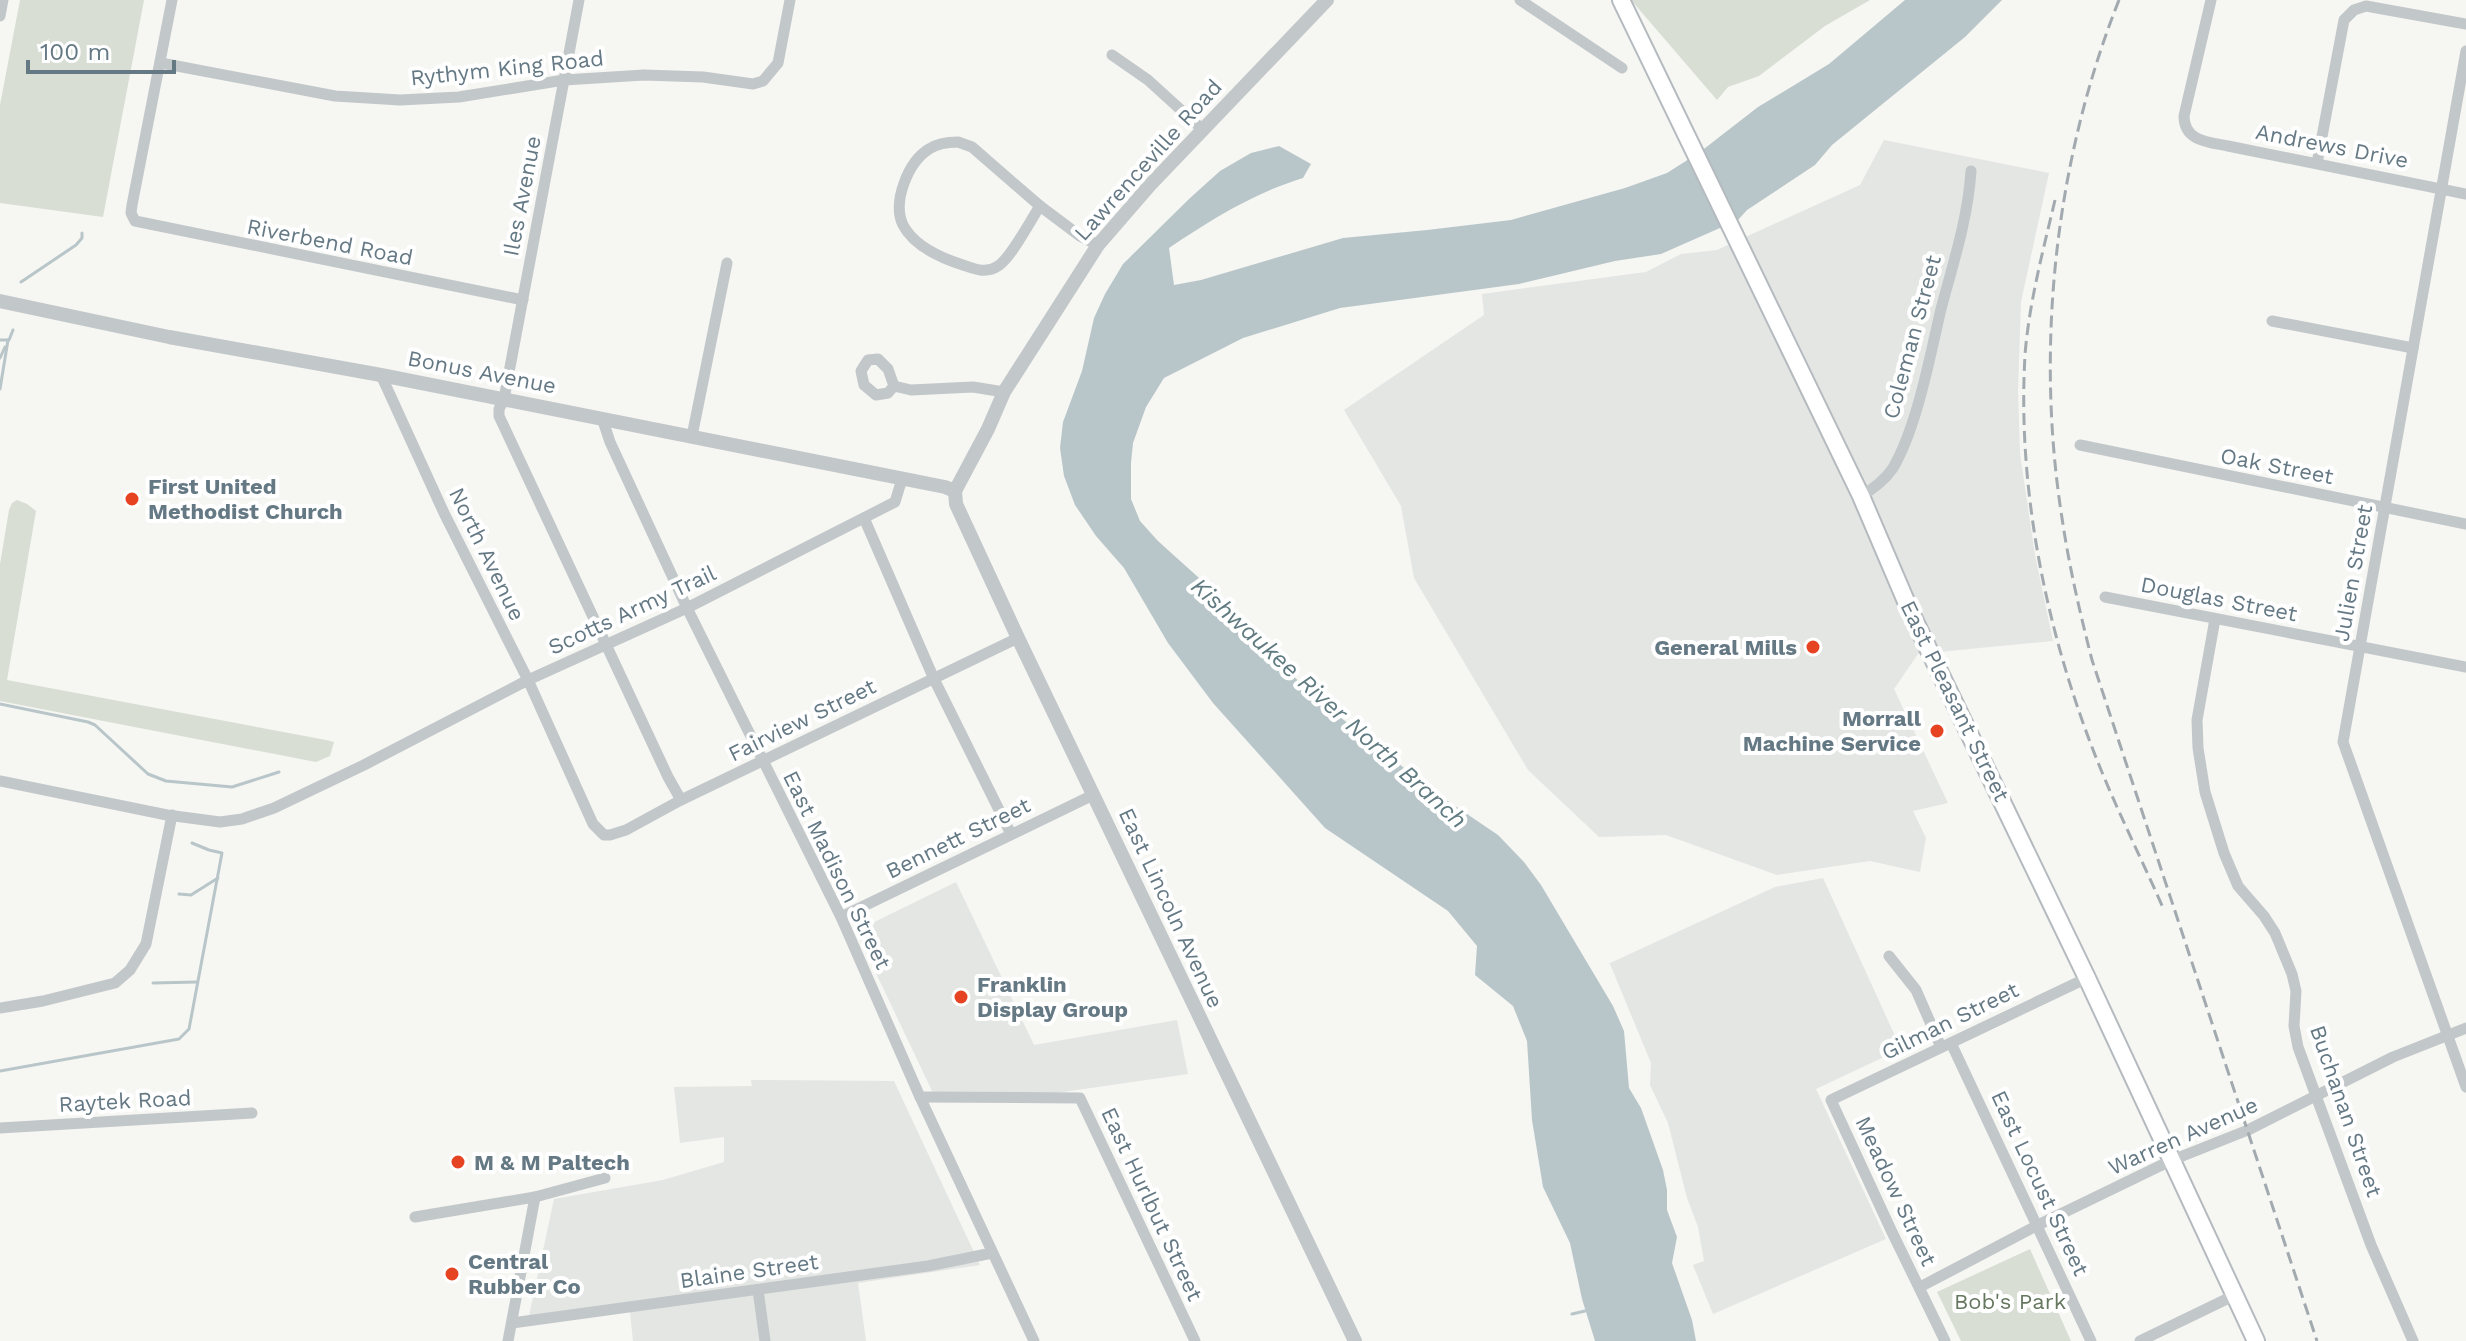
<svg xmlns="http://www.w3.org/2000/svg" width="2466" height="1341" font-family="'Work Sans',sans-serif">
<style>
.built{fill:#e4e6e4}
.green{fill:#d8ded4}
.water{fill:#b9c6c9}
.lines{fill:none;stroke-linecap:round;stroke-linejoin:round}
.stream{stroke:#b9c6c9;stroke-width:3}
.secondary-casing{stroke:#b4babe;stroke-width:20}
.minor{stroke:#c2c7c9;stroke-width:11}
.tertiary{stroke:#c2c7c9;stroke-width:14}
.secondary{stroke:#fff;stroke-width:16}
.rail{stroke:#a2aaaf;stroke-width:3;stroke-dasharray:12 6;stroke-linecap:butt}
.poi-dot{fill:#e64323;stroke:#fff;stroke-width:3}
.labels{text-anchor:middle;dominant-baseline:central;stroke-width:8;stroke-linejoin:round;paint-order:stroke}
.street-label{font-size:22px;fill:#657985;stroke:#fff}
.poi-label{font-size:22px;font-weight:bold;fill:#657985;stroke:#fff;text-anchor:start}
.park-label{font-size:22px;fill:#667760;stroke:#fff}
.water-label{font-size:24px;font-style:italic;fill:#607b81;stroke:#fff}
</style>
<rect width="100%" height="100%" fill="#f6f6f3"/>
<g class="built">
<path d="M1884,140l165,33 -28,129 -3,87 2,65 15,101 18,86 -135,13 -24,35 54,114 -35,8 13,27 -6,34 -50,-11 -93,14 -111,-40 -67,2 -71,-67 -114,-192 -13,-72 -57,-96 140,-95 -2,-21 164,-22 35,-18 36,-4 143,-65z"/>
<path d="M1823,878l78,171 -85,40 70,150 -173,75 -20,-49 11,-4 -6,-34 -11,-29 -19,-75 -18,-38 1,-22 -41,-99h-2l167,-77z"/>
<path d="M956,882l78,163 143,-25 11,54 -167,24 -88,-5 -77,-162z"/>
<path d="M751,1080l143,1 86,184 -122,18 8,58h-233l-4,-38 -100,13 25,-117 109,-19 61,-18v-25l-44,6 -6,-56 78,-1z"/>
</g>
<g class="green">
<path d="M20,0h124l-41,217 -103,-14v-98z"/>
<path d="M1631,0h239l-45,26 -66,50 -31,11 -11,13z"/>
<path d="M17,500l10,4 9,7 -29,169 319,60 8,2 -4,14 -14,6 -316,-61v-137l9,-54 3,-7z"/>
<path d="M2030,1249l41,92h-110l-24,-49z"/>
</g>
<path class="water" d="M1905,0h97l-37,37 -133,108 -17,20 -68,45 -9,10 -77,34 -46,7 -96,23 -179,24 -97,30 -79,40 -18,29 -13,36 -2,20v36l9,22 18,20 61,55 62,68 34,33 118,94 65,44 26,27 17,23 72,121 11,25 5,57 12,20 22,62 4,20v20l10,27 -5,26 20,57 4,21h-101l-13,-42 -12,-56 -27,-56 -11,-67 -5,-79 -14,-35 -38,-31 2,-29 -29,-35 -123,-83 -112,-125 -45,-60 -44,-75 -28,-32 -21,-31 -11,-29 -4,-28 3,-26 19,-51 12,-53 11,-24 18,-30 66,-65 31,-28 31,-18 28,-7 32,18 -8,14c-49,15 -91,41 -134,70l5,37 27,-5 142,-42 84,-8 84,-10 114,-32 42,-15 33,-21 58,-45 71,-43z"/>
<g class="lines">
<g class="stream">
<path d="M21,282l55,-37 6,-7v-5"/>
<path d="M0,340h8"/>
<path d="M9,340l4,-10"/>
<path d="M0,358l5,-11"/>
<path d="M0,389l8,-49"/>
<path d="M0,704l88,18 7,3 53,49 18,7 66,6 47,-15"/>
<path d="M179,894l12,1 27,-17"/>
<path d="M153,983l44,-1"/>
<path d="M0,1071l179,-32 10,-10 33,-176 -13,-3 -17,-7"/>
<path d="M1572,1314l13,-3"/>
</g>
<g class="secondary-casing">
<path id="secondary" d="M1621,0l240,496 50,117 176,365 169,363"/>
</g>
<g class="minor">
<path d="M172,0l-40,205 -1,8 4,8 388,79"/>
<path d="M579,0l-75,399 -5,10v7l169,361 13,23"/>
<path d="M1520,0l102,68"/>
<path d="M2211,0l-27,116c0,25 24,26 44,30l238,48"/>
<path d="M0,16l3,-16"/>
<path d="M2466,51l-123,691 123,345"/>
<path d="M1112,55l36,25 55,50"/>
<path d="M161,63l174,33 65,4 59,-3 105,-17 80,-5 59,2 50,7 10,-3 15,-18 12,-63"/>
<path d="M958,142l14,5 68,59c-10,15 -29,52 -42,60 -12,8 -23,3 -35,-1 -22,-7 -49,-19 -60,-40 -11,-23 5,-63 26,-76 9,-6 18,-7 29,-7z"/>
<path d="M2317,163l27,-143 10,-10 12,-4 100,18"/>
<path d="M1040,206l40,30 18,9"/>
<path d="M2272,321l141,27"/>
<path d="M878,359l10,10 6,17 -6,7 -12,2 -12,-10 -3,-14 7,-11z"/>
<path d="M381,375l63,138 84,167 65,144 11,11h6l16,-5 55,-30 337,-162"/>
<path d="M894,386l17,4 62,-3 31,5"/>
<path d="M602,418l8,24 77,166 154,309 79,180 114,244"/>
<path d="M692,436l35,-173"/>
<path d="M2080,445l386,79"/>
<path d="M1861,496c12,-7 24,-16 32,-28 24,-41 37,-112 48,-159 12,-45 27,-91 30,-138"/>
<path d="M864,518l70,161 77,155"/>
<path d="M2105,597l361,70"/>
<path d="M2215,619l-18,101 1,28 7,44 19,61 14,33 26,30 11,17 17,41 4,17 -2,35 4,21 73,198 42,96"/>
<path d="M0,781l167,34 53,7 22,-3 32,-11 90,-43 164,-85 159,-72 208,-106 7,-23"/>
<path d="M841,917l252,-122"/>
<path d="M1889,956l27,34 25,57"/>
<path d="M0,1008l43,-7 72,-18 15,-13 16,-26 26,-129"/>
<path d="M1951,1043l140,298"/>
<path d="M920,1097l160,1 115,243"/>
<path d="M0,1128l252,-15"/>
<path d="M415,1217l120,-20 70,-19"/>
<path d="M1920,1287l118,-62 132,-64 78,-31 145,-73 73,-29"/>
<path d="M758,1290l7,51"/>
<path d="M512,1323l416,-57 64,-13"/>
<path d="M508,1341l27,-144"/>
<path d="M1945,1341l-54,-111 -60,-130 256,-122"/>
<path d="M2140,1341l95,-46"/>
</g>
<g class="tertiary">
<path d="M0,301l169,36 212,38 564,112 10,4"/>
<path d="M955,491l1,13 62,134 337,703"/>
<path d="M955,491l33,-62 16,-37 94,-147 52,-60 177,-185"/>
</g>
<use href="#secondary" class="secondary"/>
<g class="rail">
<path d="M2119,0c-64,161 -84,347 -57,518 7,48 18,95 30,142l225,681"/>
<path d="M2055,200c-12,51 -26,103 -30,155 -8,136 22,279 72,405 20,50 45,100 67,150"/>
</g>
</g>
<g class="poi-dot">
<circle cx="132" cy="499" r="8"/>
<circle cx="1813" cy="647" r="8"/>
<circle cx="1937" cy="731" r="8"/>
<circle cx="961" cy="997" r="8"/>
<circle cx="458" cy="1162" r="8"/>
<circle cx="452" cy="1274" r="8"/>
</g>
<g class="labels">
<g class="street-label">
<text transform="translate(507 68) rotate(-6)">Rythym King Road</text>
<text transform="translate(2332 146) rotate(11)">Andrews Drive</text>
<text transform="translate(1148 160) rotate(-48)">Lawrenceville Road</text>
<text transform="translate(522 196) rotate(-79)">Iles Avenue</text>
<text transform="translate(330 242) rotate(11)">Riverbend Road</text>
<text transform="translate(1912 337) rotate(-75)">Coleman Street</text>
<text transform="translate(482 372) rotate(11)">Bonus Avenue</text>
<text transform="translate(2277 466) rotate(11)">Oak Street</text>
<text transform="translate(487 554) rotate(64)">North Avenue</text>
<text transform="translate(2353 573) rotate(-80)">Julien Street</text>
<text transform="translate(2219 599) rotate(11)">Douglas Street</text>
<text transform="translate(632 610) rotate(-25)">Scotts Army Trail</text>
<text transform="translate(1955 701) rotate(64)">East Pleasant Street</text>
<text transform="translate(802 720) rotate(-26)">Fairview Street</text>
<text transform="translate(958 838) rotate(-26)">Bennett Street</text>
<text transform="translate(837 870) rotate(64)">East Madison Street</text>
<text transform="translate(1171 908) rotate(65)">East Lincoln Avenue</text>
<text transform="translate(1950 1021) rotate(-26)">Gilman Street</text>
<text transform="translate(125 1101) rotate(-3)">Raytek Road</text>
<text transform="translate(2346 1111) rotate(71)">Buchanan Street</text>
<text transform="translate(2183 1136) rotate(-24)">Warren Avenue</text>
<text transform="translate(2040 1183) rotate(65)">East Locust Street</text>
<text transform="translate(1896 1191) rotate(65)">Meadow Street</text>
<text transform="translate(1152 1204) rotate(65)">East Hurlbut Street</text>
<text transform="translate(749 1271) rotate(-8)">Blaine Street</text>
</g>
<g class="poi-label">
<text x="148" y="486">First United<tspan x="148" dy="25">Methodist Church</tspan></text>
<text x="1797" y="647" text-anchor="end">General Mills</text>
<text x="1921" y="718" text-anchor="end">Morrall<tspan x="1921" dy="25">Machine Service</tspan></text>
<text x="977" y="984">Franklin<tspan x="977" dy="25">Display Group</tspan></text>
<text x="474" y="1162">M &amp; M Paltech</text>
<text x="468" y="1261">Central<tspan x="468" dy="25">Rubber Co</tspan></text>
</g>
<g class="park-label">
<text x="2010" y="1301">Bob's Park</text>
</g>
<g class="water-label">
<text transform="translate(1329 703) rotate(42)">Kishwaukee River North Branch</text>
</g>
</g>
<path d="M28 60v12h146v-12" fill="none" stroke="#657985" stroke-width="4"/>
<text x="40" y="60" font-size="24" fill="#657985" stroke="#ffffff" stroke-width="6" paint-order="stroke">100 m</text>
</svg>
